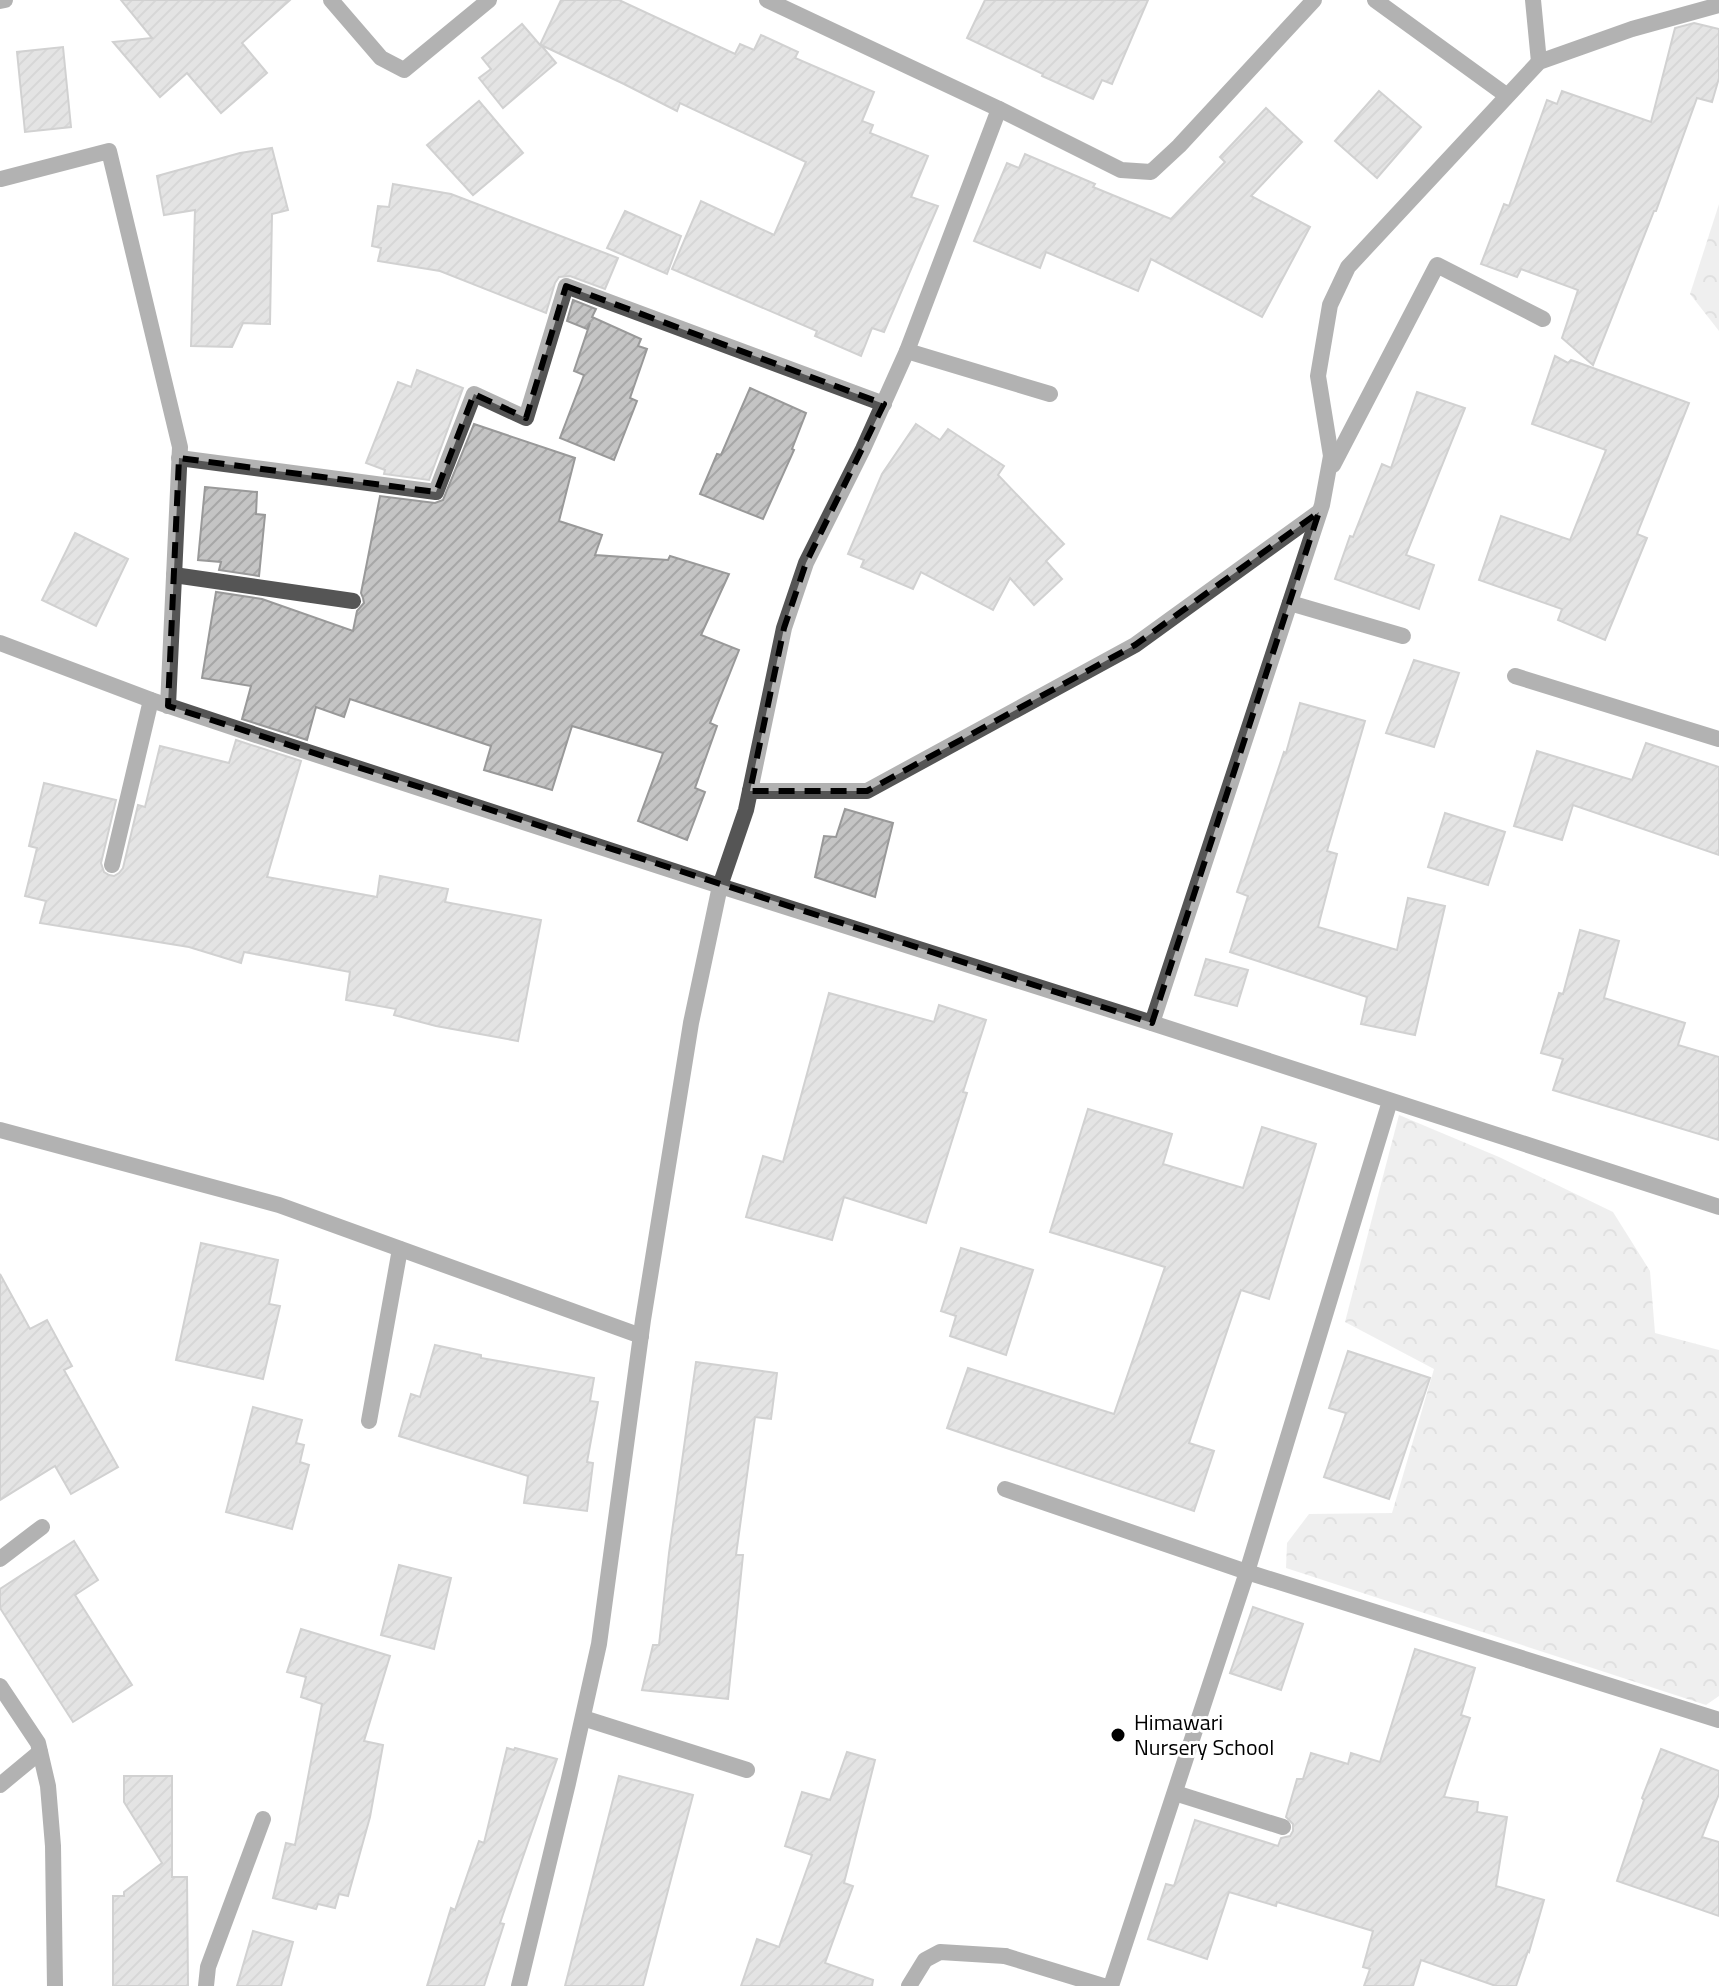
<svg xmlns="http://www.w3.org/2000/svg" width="1719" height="1986" font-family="'Titillium Web',sans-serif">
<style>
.forest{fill:url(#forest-crowns)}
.building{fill:url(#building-hatch);stroke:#999;stroke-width:2}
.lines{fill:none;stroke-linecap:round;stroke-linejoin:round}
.lane{stroke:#555;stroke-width:16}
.street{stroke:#555;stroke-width:16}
.marked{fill:none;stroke:#000;stroke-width:6;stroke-dasharray:16 10;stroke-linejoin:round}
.poi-dot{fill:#000;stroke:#fff;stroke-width:3}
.labels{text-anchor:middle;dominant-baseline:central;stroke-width:6;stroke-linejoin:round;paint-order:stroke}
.poi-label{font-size:22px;fill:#000;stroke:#fff;text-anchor:start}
</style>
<defs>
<pattern id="forest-crowns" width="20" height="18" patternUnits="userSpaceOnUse" patternTransform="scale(2)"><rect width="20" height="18" fill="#dcdcdc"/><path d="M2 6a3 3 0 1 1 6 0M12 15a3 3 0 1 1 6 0" fill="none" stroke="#bbb"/></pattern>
<pattern id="building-hatch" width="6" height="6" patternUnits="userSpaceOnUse" patternTransform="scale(2)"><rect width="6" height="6" fill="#c4c4c4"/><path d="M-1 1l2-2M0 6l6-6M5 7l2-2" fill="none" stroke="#a7a7a7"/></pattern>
</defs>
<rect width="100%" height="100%" fill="#fff"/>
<g class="forest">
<path d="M1719,204v127l-29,-37z"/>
<path d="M1399,1115l100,42 114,55 37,59 5,62 64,17v346l-13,9 -420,-137 1,-25 22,-29 83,-1 42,-144 -89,-47z"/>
</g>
<g class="building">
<path d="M121,0h169l-48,43 25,30 -46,40 -34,-40 -27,24 -47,-55 39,-4z"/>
<path d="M561,0h58l116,54 5,-10 14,6 7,-15 37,17 -3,6 79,34 -12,29 11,4 -3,8 58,23 -17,41 27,9 -54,126 -12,-4 -11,28 -46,-20 2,-5 -145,-62 29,-68 73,34 32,-73 -126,-59 -3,8 -53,-27 -83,-39 15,18 -53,45 -24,-30 12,-9 -9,-11 40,-34 18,21z"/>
<path d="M985,0h163l-36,84 -10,-4 -9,19 -51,-23 1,-2 -76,-36z"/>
<path d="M1694,23l25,6v49l-7,24 -15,-4 -41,113h-2l-61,154 -31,-27 16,-48 -57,-21 -4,8 -36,-13 23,-60 5,2 38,-106 10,4 5,-13 89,31 24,-94z"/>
<path d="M63,47l8,80 -46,5 -8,-80z"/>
<path d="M1379,91l42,36 -44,51 -42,-37z"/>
<path d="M479,101l44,52 -50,42 -46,-50z"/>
<path d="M1266,108l36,34 -51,54 59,31 -48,90 -111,-58 -13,32 -92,-39 -6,16 -66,-27 33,-78 12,5 6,-14 70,30 -2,3 78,32 54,-57 -5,-5z"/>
<path d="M272,148l16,62 -16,4 -2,110 -27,-1 -11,24 -41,-1 4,-136 -31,5 -7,-39 83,-23z"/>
<path d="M393,184l58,10 167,64 -13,31 -35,-13 -11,1 -4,6 -9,30 -106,-42 -62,-10 3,-13 -9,-2 6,-40 11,1z"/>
<path d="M625,211l56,25 -14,38 -60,-26z"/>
<path d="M573,300l23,9 -4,8 49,22 -3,7 9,3 -17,49 7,3 -23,59 -54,-22 24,-63 -10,-4 16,-48 -3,6 -20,-8z"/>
<path d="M1555,356l13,7 3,-3 118,43 -52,131 10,4 -42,102 -47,-20 4,-11 -83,-29 22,-64 69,24 36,-90 -74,-26z"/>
<path d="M417,370l46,18 -34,92 -45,-6 1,-4 -19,-7 32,-81 13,5z"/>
<path d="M750,388l56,25 -14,36 2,1 -31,69 -63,-25 17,-40 4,1z"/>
<path d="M1417,392l48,16 -59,147 28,10 -15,44 -84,-30 15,-43 3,1 29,-73 9,4z"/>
<path d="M474,424l101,34 -16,63 43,14 -7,20 73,5 2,-4 59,18 -28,61 38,15 -29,73 7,3 -22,62 10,4 -18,48 -49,-19 25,-68 -91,-27 -20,64 -68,-20 7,-24 -141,-47 -6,18 -28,-10 -9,33 -65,-21 9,-33 -49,-8 14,-86 46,7 91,32 4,-20 7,-8 -1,-5 -2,-5 19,-97 55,7 8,-3z"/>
<path d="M916,424l24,16 8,-11 56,37 -6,9 66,69 -18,17 16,18 -28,26 -24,-27 -17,32 -72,-38 -8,17 -52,-22 3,-7 -16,-6 34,-80z"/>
<path d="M205,487l52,5 -1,22 9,1 -6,61 -40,-6 2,-8 -23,-2z"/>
<path d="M75,533l53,26 -32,67 -54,-26z"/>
<path d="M1414,660l45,13 -25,74 -48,-14z"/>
<path d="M1300,703l65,18 -38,130 10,3 -19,73 79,23 11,-52 37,8 -30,129 -54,-11 6,-27 -137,-45 18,-56 -11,-4 47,-140 2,1z"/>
<path d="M236,740l65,21 -34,116 110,20 3,-21 68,13 -3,13 96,18 -23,121 -82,-15 -42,-11 2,-6 -50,-9 4,-28 -106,-20 -3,11 -52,-16 -149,-24 6,-22 -21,-5 12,-48 -8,-2 15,-63 72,17 -15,63 3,9 5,3 5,1 5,-3 4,-5 15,-63 7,2 15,-61 69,17z"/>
<path d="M1646,743l73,24v88l-146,-50 -11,35 -48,-14 23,-75 95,29z"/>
<path d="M845,809l48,14 -18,74 -60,-20 9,-41 12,1z"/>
<path d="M1445,813l60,19 -17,53 -60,-18z"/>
<path d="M1580,930l39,11 -15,57 81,25 -7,22 41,12v83l-166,-50 10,-31 -22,-6 18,-60 4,1z"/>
<path d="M1206,959l42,11 -11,36 -42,-11z"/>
<path d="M829,993l105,29 5,-17 47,15 -23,72 4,1 -41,130 -82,-26 -12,43 -86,-23 17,-61 20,6z"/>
<path d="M1088,1109l84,25 -9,30 80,24 19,-61 54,17 -47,155 -28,-9 -52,153 25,8 -20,60 -247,-83 21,-60 146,46 51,-147 -115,-35z"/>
<path d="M201,1243l77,17 -9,44 11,2 -17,73 -87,-19z"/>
<path d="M961,1248l72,22 -27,85 -56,-19 6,-20 -15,-5z"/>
<path d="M0,1274l30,55 17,-9 25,46 -8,4 54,97 -47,27 -16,-28 -55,34z"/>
<path d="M435,1345l46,10v3l113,20 -4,23 8,1 -11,60 6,1 -6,48 -63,-8 4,-27 -129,-40 12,-42 9,3z"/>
<path d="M1348,1351l82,27 -41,121 -65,-22 22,-64 -17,-5z"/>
<path d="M696,1362l81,11 -6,46 -16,-2 -19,138h7l-15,144 -86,-9 11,-45h6l10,-92z"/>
<path d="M253,1407l49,13 -6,23 8,2 -4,17 9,3 -17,64 -66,-17z"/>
<path d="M74,1541l24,39 -23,15 57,90 -59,37 -73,-114v-19z"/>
<path d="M399,1565l52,13 -17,71 -53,-14z"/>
<path d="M1253,1607l50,17 -22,66 -51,-17z"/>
<path d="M301,1629l89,27 -26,85 19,4 -13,72 -22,79 -9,-2 -4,14 -17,-4 -2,5 -43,-11 13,-55 9,2 27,-141 -21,-7 5,-20 -19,-5z"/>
<path d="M1415,1649l60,19 -14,47 9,3 -26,79 34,5 -1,10 30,5 -11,69 48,14 -15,52 -1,-1 -12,35h-20l-75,-26 -8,26h-49l6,-17 -7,-2 10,-36 -96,-29 -1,4 -47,-14 -22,67 -59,-20 18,-55 8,2 21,-66 83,26 3,-8 9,-2 3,-5v-7l-7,-7 11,-38h6l8,-26 37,11 3,-11 29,9z"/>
<path d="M507,1748l7,2 1,-2 42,11 -57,164 4,1 -20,62h-57l24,-78 4,2 24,-69 5,2z"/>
<path d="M1661,1749l58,22v23l-17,43 17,5v74l-102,-35 27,-81 -2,-2z"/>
<path d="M847,1752l28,8 -31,123 9,3 -28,77 48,17 -1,6h-131l16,-47 22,8 33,-92 -27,-9 17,-54 28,8z"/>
<path d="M124,1776h48v101h15l1,109h-75v-90h11v-4l38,-29 -38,-61z"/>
<path d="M619,1776l74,19 -50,191h-78z"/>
<path d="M253,1931l40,11 -12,44h-44z"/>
</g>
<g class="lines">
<path class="lane" d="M909,1986l16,-26 15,-8 65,4"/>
<g class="street">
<path d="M331,0l50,58 23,12 85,-70"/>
<path d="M767,0l232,109 122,61 30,2 28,-26 135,-146"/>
<path d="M1375,0l131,95"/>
<path d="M1533,0l6,62"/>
<path d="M0,1l5,-1"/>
<path d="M1,179l108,-28 71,296 -12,259"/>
<path d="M907,351l143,43"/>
<path d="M179,458l257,34 38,-98 52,24 40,-132 318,118"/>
<path d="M1333,465l104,-200 106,54"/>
<path d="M174,575l179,26"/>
<path d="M1290,603l113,33"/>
<path d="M0,643l151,57 108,36 461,150 432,137 567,184"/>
<path d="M1515,676l204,63"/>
<path d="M750,791h117l268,-146 184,-133"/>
<path d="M112,865l39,-165"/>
<path d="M1152,1023l170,-518 9,-49 -13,-80 12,-71 18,-38 191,-205 93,-33 87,-24"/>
<path d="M0,1130l279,75 362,131"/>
<path d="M369,1421l31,-172"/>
<path d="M1005,1489l242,83 472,148"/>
<path d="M0,1559l42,-32"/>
<path d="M0,1686l38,57 10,43 5,60 2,140"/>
<path d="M583,1718l164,52"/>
<path d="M0,1785l40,-33"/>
<path d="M1175,1793l108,34"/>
<path d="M1005,1956l98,30"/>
<path d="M206,1986l2,-19 55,-148"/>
<path d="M519,1986l49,-203 31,-139 44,-324 48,-297 29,-137 26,-76 38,-182 22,-65 57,-114 44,-98 92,-242"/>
<path d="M1111,1986l136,-414 143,-471"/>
</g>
</g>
<path d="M0 0H1719V1986H0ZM566,286l318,118 -78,159 -22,65 -34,163h117l268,-146 184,-133 -167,511 -984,-317 11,-248 257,34 38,-98 52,24z" fill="#fff" fill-opacity=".55" fill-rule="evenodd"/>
<path class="marked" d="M566,286l318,118 -78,159 -22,65 -34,163h117l268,-146 184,-133 -167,511 -984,-317 11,-248 257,34 38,-98 52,24z"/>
<circle class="poi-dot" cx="1118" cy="1735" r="8"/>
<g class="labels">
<g class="poi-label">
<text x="1134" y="1722">Himawari<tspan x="1134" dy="25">Nursery School</tspan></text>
</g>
</g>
</svg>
